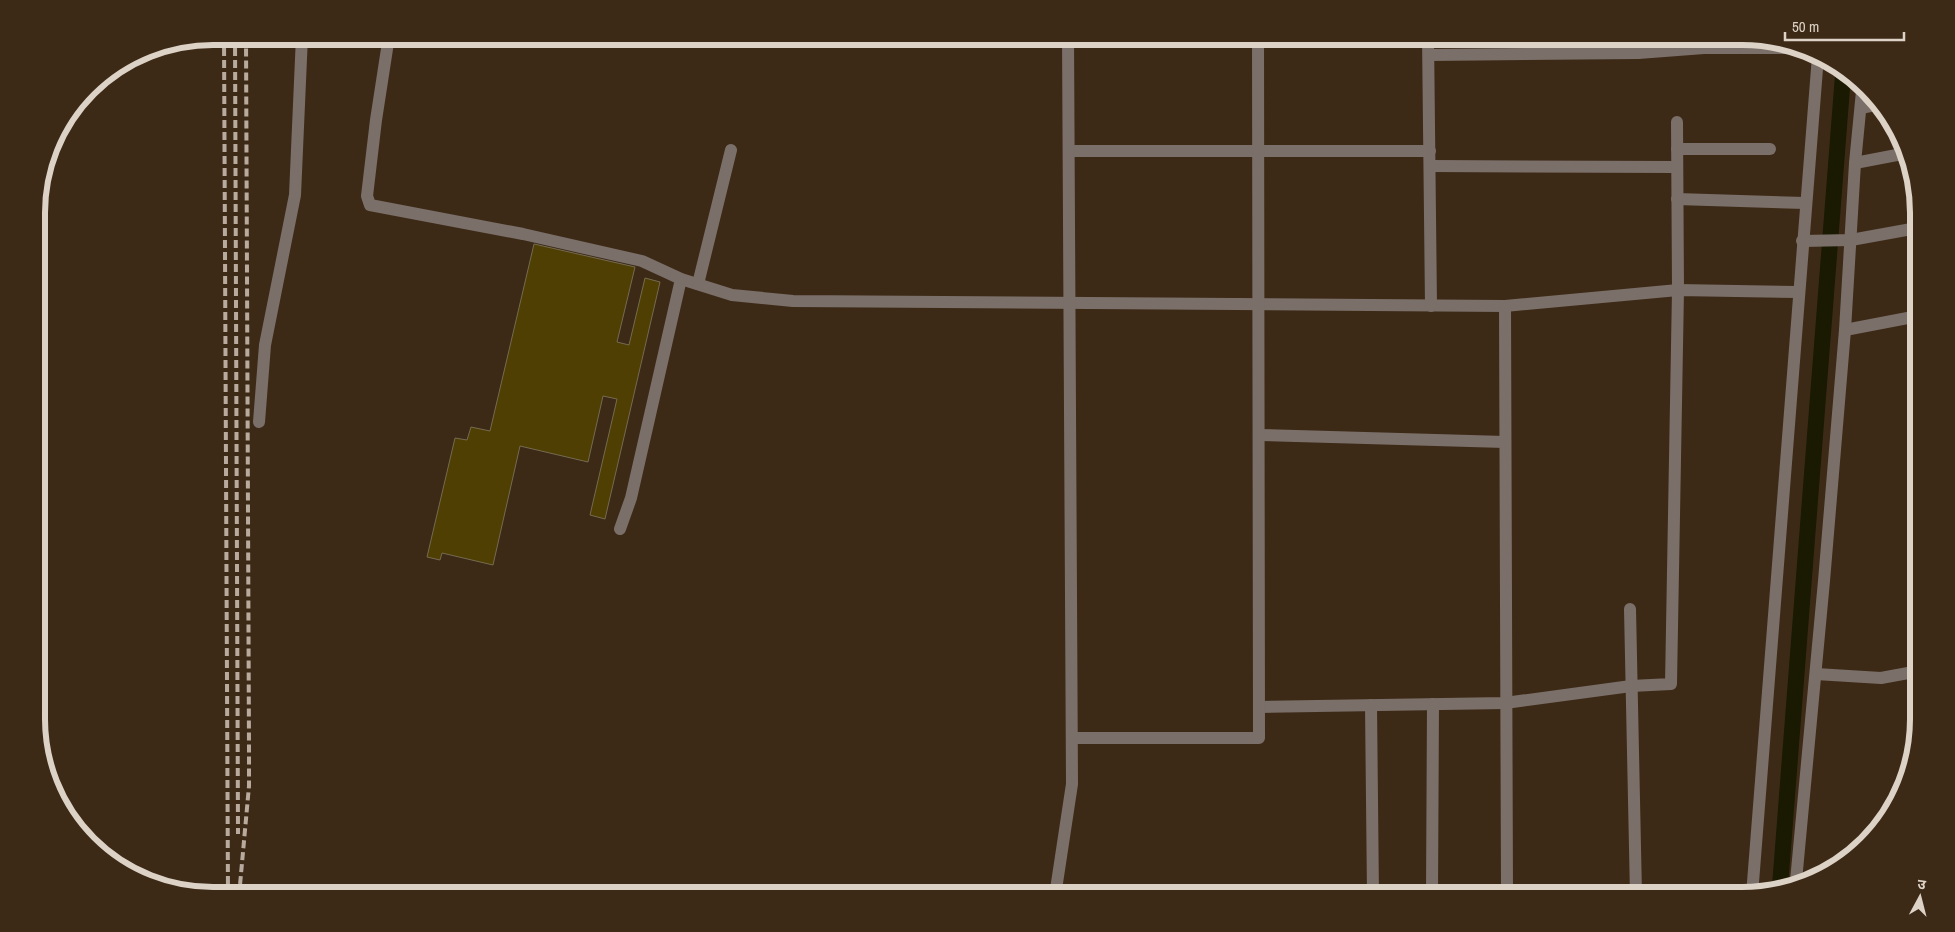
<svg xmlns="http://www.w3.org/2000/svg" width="1955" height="932" font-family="'Archivo Narrow','Noto Sans Devanagari',sans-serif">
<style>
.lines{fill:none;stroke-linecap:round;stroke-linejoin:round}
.canal{stroke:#191a01;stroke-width:16}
.building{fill:#503f02;stroke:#756b51}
.minor{stroke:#7b6f69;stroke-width:12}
.rail{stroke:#b8ab9e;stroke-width:4;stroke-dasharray:8 4;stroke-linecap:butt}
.rim{fill:none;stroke:#ddd2c6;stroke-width:6}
</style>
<rect width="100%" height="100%" fill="#3c2a17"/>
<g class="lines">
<path class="canal" d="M1780,886l63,-811"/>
</g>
<path class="building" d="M534,244l101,23 -18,75 12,3 16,-67 15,4 -55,237 -15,-4 27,-116 -14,-3 -15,66 -68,-16 -27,119 -51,-12 -2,7 -13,-3 28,-119 12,2 4,-13 19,4z"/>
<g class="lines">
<g class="minor">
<path d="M389,36l-13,84 -9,76 3,9 153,29 119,27 39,18 51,16 61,6 712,5 173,-16 120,2"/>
<path d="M1428,36l3,270"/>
<path d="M1638,53v-17"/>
<path d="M1429,55l209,-2 66,-5h96"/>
<path d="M1862,108l19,-4"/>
<path d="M1677,149h93"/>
<path d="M1070,151h360"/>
<path d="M1855,163l47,-9"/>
<path d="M1430,166l247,1"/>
<path d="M1677,199l128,4"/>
<path d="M1802,241l49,-1 66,-12"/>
<path d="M698,284l33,-134"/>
<path d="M1505,306l2,589"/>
<path d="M1845,330l73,-14"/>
<path d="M259,422l6,-77 30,-150 7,-159"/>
<path d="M1259,435l246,7"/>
<path d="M620,529l11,-31 50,-219"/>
<path d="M1630,609l6,286"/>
<path d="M1816,674l65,4 38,-7"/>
<path d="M1371,705l2,190"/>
<path d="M1259,707l246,-4 126,-17 40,-2 7,-394 -1,-168"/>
<path d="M1072,738h187l-1,-702"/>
<path d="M1796,881l28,-300 21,-251 10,-167 7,-72"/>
<path d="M1432,895l1,-191"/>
<path d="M1752,895l66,-839"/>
<path d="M1055,896l17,-112 -4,-748"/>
</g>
<g class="rail">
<path d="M224,36l4,860"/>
<path d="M235,36l3,798"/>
<path d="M239,896l10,-110v-36l-3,-714"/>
</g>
</g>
<path d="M0 0H1955V932H0ZM213 45H1742A168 168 0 0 1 1910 213V719A168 168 0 0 1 1742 887H213A168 168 0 0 1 45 719V213A168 168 0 0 1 213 45Z" fill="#3c2a17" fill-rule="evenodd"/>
<path class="rim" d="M213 45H1742A168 168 0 0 1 1910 213V719A168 168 0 0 1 1742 887H213A168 168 0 0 1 45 719V213A168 168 0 0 1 213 45Z"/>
<g transform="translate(1920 897) rotate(7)" stroke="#3c2a17" stroke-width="4" paint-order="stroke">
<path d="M0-4L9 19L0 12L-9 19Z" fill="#ddd2c6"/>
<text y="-8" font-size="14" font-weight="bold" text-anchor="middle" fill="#ddd2c6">उ</text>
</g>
<path d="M1785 32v8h119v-8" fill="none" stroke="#ddd2c6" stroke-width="2.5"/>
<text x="1792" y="32" font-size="15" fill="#ddd2c6" stroke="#3c2a17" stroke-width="4" paint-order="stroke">50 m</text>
</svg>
